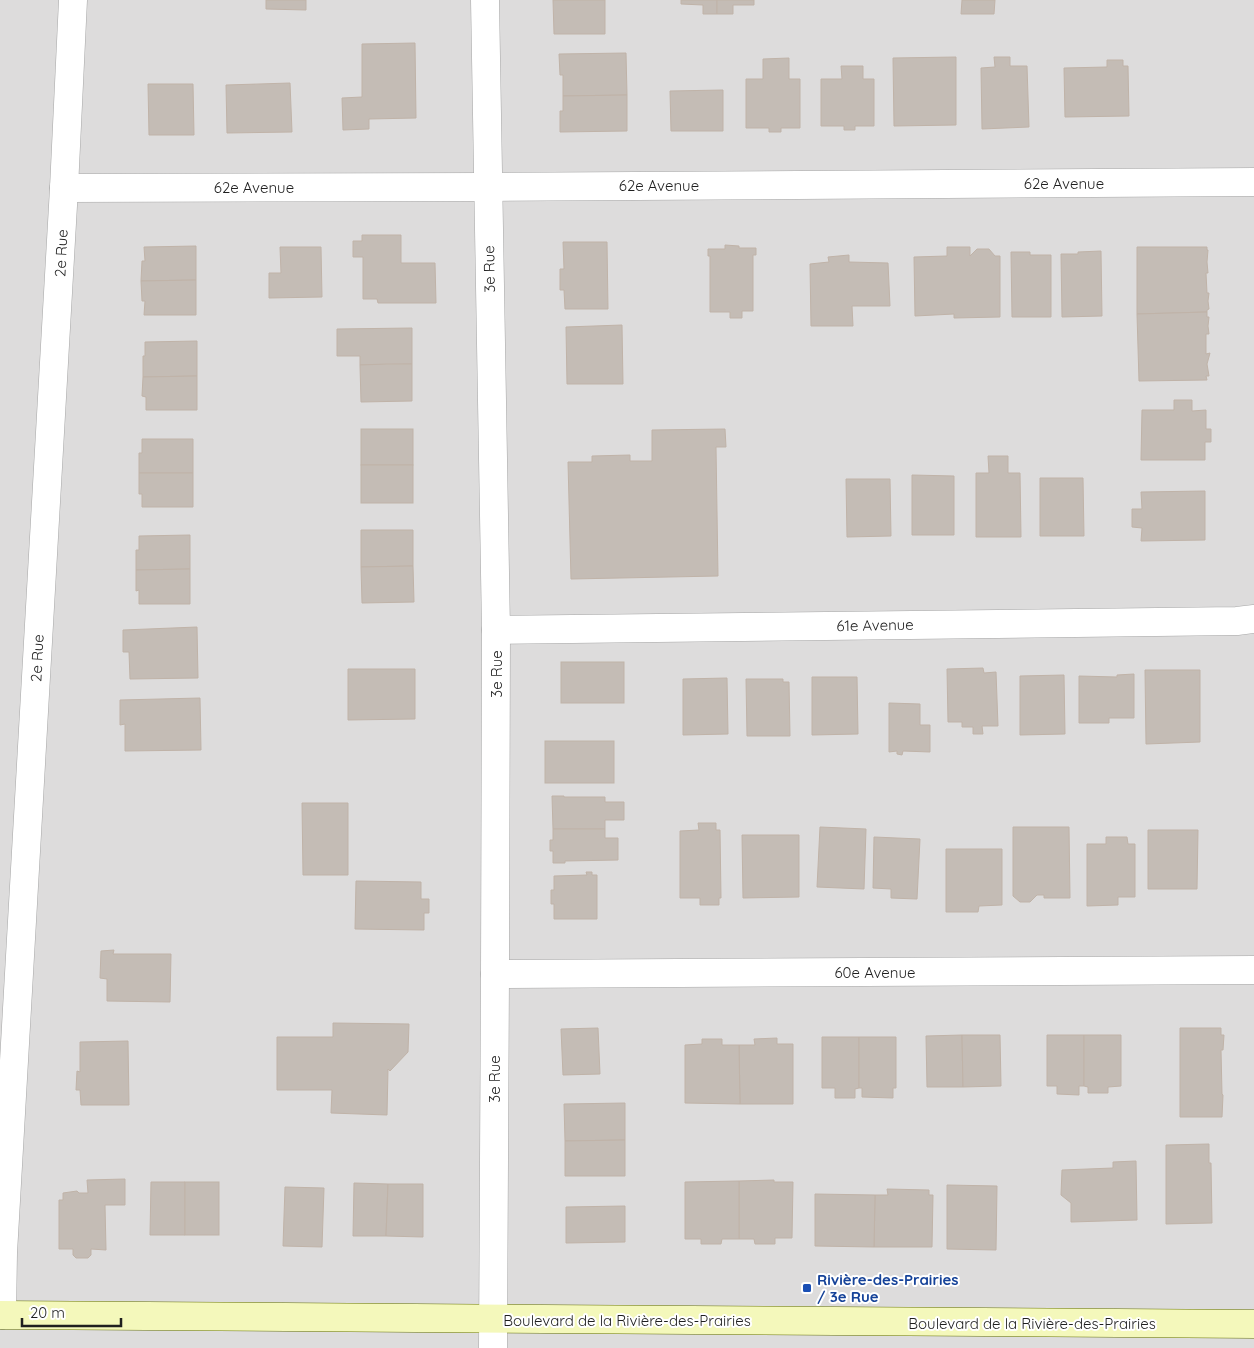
<svg xmlns="http://www.w3.org/2000/svg" width="1254" height="1348" font-family="Quicksand,sans-serif">
<style>
.residential{fill:#dddcdc}
.building{fill:#c4bcb5;stroke:#c0b3a8}
.lines{fill:none;stroke-linecap:round;stroke-linejoin:round}
.street-casing{stroke:#a6a6a6;stroke-width:29}
.secondary-casing{stroke:#677308;stroke-width:29}
.street{stroke:#fff;stroke-width:28}
.secondary{stroke:#f4f8bb;stroke-width:28}
.transit-dot{fill:#1a4fb4;stroke:#fff;stroke-width:2}
.labels{text-anchor:middle;dominant-baseline:central;stroke-width:4;stroke-linejoin:round;paint-order:stroke}
.street-label{font-size:15px;fill:#1f1f1f;stroke:#fff}
.transit-label{font-size:15px;font-weight:bold;fill:#164399;stroke:#fff;text-anchor:start}
</style>
<rect width="100%" height="100%" fill="#efece5"/>
<rect class="residential" x="0" y="0" width="1254" height="1348"/>
<g class="building">
<path d="M266,0h40v10l-40,-1z"/>
<path d="M553,0h52v34h-51z"/>
<path d="M681,0h36v14h-14v-9l-22,-1z"/>
<path d="M717,0h37v5h-21v9h-16z"/>
<path d="M962,0h33l-1,14h-33z"/>
<path d="M415,43l1,75 -47,1v10l-26,1 -1,-32 20,-1v-53z"/>
<path d="M626,53l1,42 -64,1v-21h-3l-1,-21z"/>
<path d="M956,57v68l-62,1 -1,-68z"/>
<path d="M994,57h16v9h17l2,61 -47,2 -1,-61 14,-1z"/>
<path d="M789,58v21h11v49h-19v4h-12v-4h-23v-49h17v-20z"/>
<path d="M1107,60h16v6h5l1,50 -64,1 -1,-49 43,-1z"/>
<path d="M841,66h22v13h11v47h-19v4h-11v-4h-23v-47h21z"/>
<path d="M290,83l2,49 -65,1 -1,-48z"/>
<path d="M148,84h45l1,51h-45z"/>
<path d="M723,90v41h-52l-1,-40z"/>
<path d="M627,95v36l-67,1v-21h3v-15z"/>
<path d="M362,235h39v28h34l1,40h-58l-1,-4h-14v-42h-10v-16h9z"/>
<path d="M563,242h44l1,67h-43l-1,-19h-4v-21h4z"/>
<path d="M725,245l14,1v2h17v7h-3v56h-11v7h-12v-6h-20v-56h-2v-7h17z"/>
<path d="M196,246v34l-55,1 1,-20h3l-1,-14z"/>
<path d="M280,247h41l1,50 -53,1v-25h12z"/>
<path d="M947,247h23v9l7,-7h12l6,7h5v61l-46,1v-4l-39,2 -1,-59 33,-1z"/>
<path d="M1137,247h70v3h1l-1,12 1,11h-2l1,20h2l-1,8 1,8 -2,1v2l-70,2z"/>
<path d="M1101,251l1,65 -40,1 -1,-63h17v-2z"/>
<path d="M1011,252h19v3h21v62h-39z"/>
<path d="M849,255v7l39,1 2,43h-38l1,20h-42l-1,-62 19,-2 -1,-5z"/>
<path d="M196,280v35h-52l1,-14h-3l-1,-20z"/>
<path d="M1207,312v5h2l-1,9 1,8h-3v20l4,-1 -3,11 2,12h-3l1,4 -68,1 -2,-67z"/>
<path d="M622,325l1,59h-56l-1,-57z"/>
<path d="M412,328v36l-52,1v-9h-23v-27z"/>
<path d="M197,341v35l-54,1v-21h2v-14z"/>
<path d="M386,364h26v37l-51,1 -1,-37z"/>
<path d="M197,376v34h-51v-13l-4,-1 1,-19z"/>
<path d="M1174,400h18v11l14,-1v19h5v13h-6v18h-64l1,-50h32z"/>
<rect x="361" y="429" width="52" height="36"/>
<path d="M725,429l1,18h-10l2,129 -147,3 -3,-117h24v-6l38,-1v6h22v-31z"/>
<path d="M142,439h51v34h-54v-20h3z"/>
<path d="M988,456h20v17h12l1,64h-45v-64h13z"/>
<rect x="361" y="465" width="52" height="38"/>
<path d="M139,473h54v34h-51v-13h-3z"/>
<path d="M912,475l42,1v59h-42z"/>
<path d="M1040,478h43l1,58h-44z"/>
<path d="M846,479h44l1,57 -44,1z"/>
<path d="M1205,491v49l-64,1 1,-13 -10,-1v-18h10l-1,-17z"/>
<path d="M361,530h52v36l-52,1z"/>
<path d="M190,535v34l-54,1v-20h3v-14z"/>
<path d="M413,566l1,36 -52,1 -1,-36z"/>
<path d="M190,569v35h-51v-14l-3,1v-21z"/>
<path d="M197,627l1,51 -68,1 -1,-27h-6v-22z"/>
<rect x="561" y="662" width="63" height="41"/>
<path d="M983,668l1,5 12,-1 2,54h-16l1,8h-10v-7h-11v-5h-14l-1,-53z"/>
<path d="M348,669h67v50l-67,1z"/>
<path d="M1145,670h55v72l-54,2z"/>
<path d="M1134,674v44h-25v5h-30v-47l38,1v-2z"/>
<path d="M1064,675l1,59 -45,1v-59z"/>
<path d="M812,677h45l1,57 -46,1z"/>
<path d="M727,678l1,56 -45,1v-56z"/>
<path d="M746,679h37v3h6l1,54h-43z"/>
<path d="M200,698l1,52 -76,1v-27l-5,1v-25z"/>
<path d="M889,703l31,1v21h10v27l-27,-1 -1,4 -5,-1v-3l-8,1z"/>
<rect x="545" y="741" width="69" height="42"/>
<path d="M552,796h12v1h41v5h19v18h-19v9h-52z"/>
<path d="M302,803h46v72h-45z"/>
<path d="M698,823h18v7h4l1,68h-2v7h-19v-7h-20v-67l19,-1z"/>
<path d="M820,827l46,2 -2,60 -47,-2z"/>
<path d="M1013,827h56l1,71h-26v-3h-7l-7,7h-10l-7,-6z"/>
<path d="M553,829h52v9h13v22l-53,1v2h-12v-12h-3v-11h3z"/>
<path d="M1148,830h50l-1,59h-49z"/>
<path d="M742,835h57v62l-56,1z"/>
<path d="M874,837l46,2 -3,60 -26,-1v-9l-18,-1z"/>
<path d="M1106,837h21l1,7h7v53h-17v8l-31,1v-62h19z"/>
<path d="M946,849h56v56l-23,1 -1,6h-32z"/>
<path d="M586,872h6v3h5v44h-43v-15h-3v-14h3v-14l33,-1z"/>
<path d="M356,881l65,1v17h8v14h-5v17l-69,-1z"/>
<path d="M114,950l-1,4h58l-1,48 -63,-1v-22l-7,-1 1,-27z"/>
<path d="M333,1023l76,1 -1,28 -18,19 -2,-2 -1,46 -56,-2 1,-23h-55v-53h56z"/>
<path d="M598,1028l2,46 -37,1 -2,-46z"/>
<path d="M1180,1028h41v7h3l-1,15h-2l1,44 1,1 -1,22h-42z"/>
<path d="M962,1035l1,52h-36l-1,-51z"/>
<path d="M962,1035h38l1,51 -38,1z"/>
<path d="M1047,1035h37v51h-5v9l-22,-1v-8h-10z"/>
<path d="M1084,1035h37v51l-13,1v6h-20v-6l-4,-1z"/>
<path d="M822,1037h37v51l-4,1v9h-20v-10h-13z"/>
<path d="M859,1037h37v51h-3v10l-31,-1v-9h-3z"/>
<path d="M777,1038v6h16v60h-53l-1,-59h16l-1,-6z"/>
<path d="M702,1039h20v6h17l1,59 -55,-1v-58l17,-1z"/>
<path d="M128,1041l1,64h-48l-1,-15h-4l1,-19 3,1v-30z"/>
<path d="M625,1103v37l-60,1 -1,-37z"/>
<path d="M625,1140v36h-60v-35z"/>
<path d="M1209,1144v19h2l1,60 -46,1v-79z"/>
<path d="M1136,1161l1,59 -66,2v-19l-10,-8 1,-25 51,-2v-6z"/>
<path d="M125,1179v26h-20l1,45 -15,-1v6l-3,3h-12l-3,-3v-6h-14v-49h4v-7l14,-2 2,2h9l-1,-13z"/>
<path d="M774,1180v2h19l-1,56h-17v6h-20l-1,-5h-15v-58z"/>
<path d="M739,1181v58h-17l-1,5h-20v-5h-16v-57z"/>
<path d="M151,1182h34v53h-35z"/>
<rect x="185" y="1182" width="34" height="53"/>
<path d="M354,1183l34,1 -2,52h-33z"/>
<path d="M388,1184h35v53l-37,-1z"/>
<path d="M947,1185l50,1 -1,64 -49,-1z"/>
<path d="M285,1187l39,1 -2,59 -39,-1z"/>
<path d="M887,1189l42,1v5h4l-1,52h-58l1,-52h13z"/>
<path d="M815,1194l60,1 -1,52 -59,-1z"/>
<path d="M625,1206v36l-59,1v-36z"/>
</g>
<g class="lines">
<g class="street-casing">
<g id="street">
<path d="M485,0l11,630 -1,344 -2,374"/>
<path d="M64,188l424,-1 766,-5"/>
<path d="M496,630l741,-9 17,-2"/>
<path d="M495,974l759,-4"/>
<path d="M2,1315l1,-62 61,-1065 9,-188"/>
</g>
</g>
<g class="secondary-casing">
<path id="secondary" d="M0,1315l1254,9"/>
</g>
<use href="#street" class="street"/>
<use href="#secondary" class="secondary"/>
</g>
<rect class="transit-dot" x="802" y="1283" width="10" height="10" rx="2.5"/>
<g class="labels">
<g class="street-label">
<text x="1064" y="183">62e Avenue</text>
<text x="659" y="185">62e Avenue</text>
<text x="254" y="187">62e Avenue</text>
<text transform="translate(61 253) rotate(-87)">2e Rue</text>
<text transform="translate(489 269) rotate(-91)">3e Rue</text>
<text transform="translate(875 625) rotate(-1)">61e Avenue</text>
<text transform="translate(37 658) rotate(-87)">2e Rue</text>
<text transform="translate(496 674) rotate(-90)">3e Rue</text>
<text x="875" y="972">60e Avenue</text>
<text transform="translate(494 1079) rotate(-90)">3e Rue</text>
<text x="627" y="1320">Boulevard de la Rivière-des-Prairies</text>
<text x="1032" y="1323">Boulevard de la Rivière-des-Prairies</text>
</g>
<g class="transit-label">
<text x="817" y="1279">Rivière-des-Prairies<tspan x="817" dy="17">/ 3e Rue</tspan></text>
</g>
</g>
<path d="M22 1318v8h99v-8" fill="none" stroke="#1f1f1f" stroke-width="2.5"/>
<text x="30" y="1318" font-size="15" fill="#1f1f1f" stroke="#ffffff" stroke-width="4" paint-order="stroke">20 m</text>
</svg>
